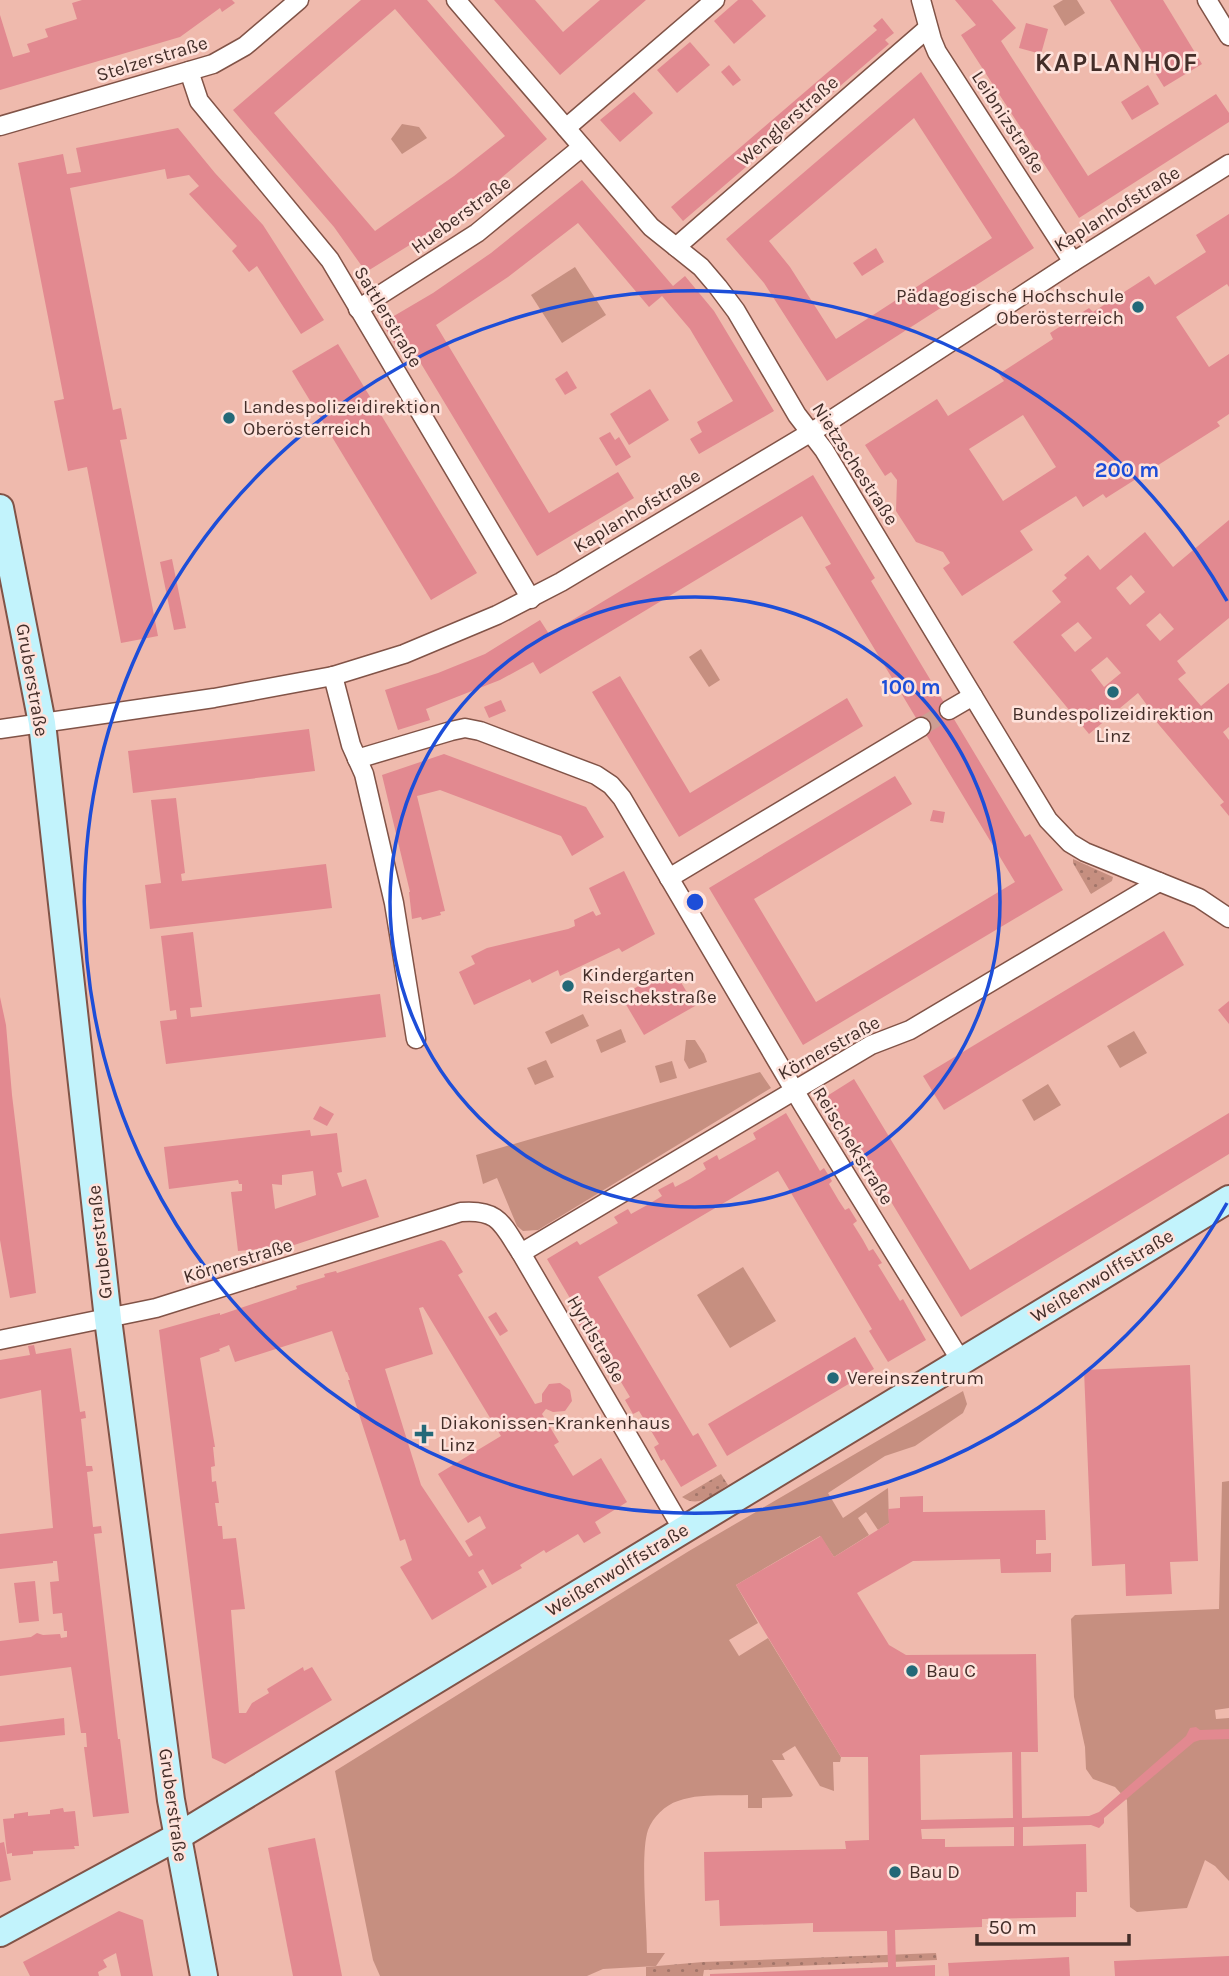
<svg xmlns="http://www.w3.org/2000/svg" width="1229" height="1976" font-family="Karla,sans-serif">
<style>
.grass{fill:url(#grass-dots)}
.park{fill:#c68f80}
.building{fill:#e28990;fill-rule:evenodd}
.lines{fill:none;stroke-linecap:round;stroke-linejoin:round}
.street-tunnel{stroke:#cd9e93;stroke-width:18;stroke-dasharray:18 9;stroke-linecap:butt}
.street-casing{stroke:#815347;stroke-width:21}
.secondary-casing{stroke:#815347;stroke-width:30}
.street{stroke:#fff;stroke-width:18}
.secondary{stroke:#c2f3fc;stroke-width:26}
.ring{fill:none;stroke:#1d4ed8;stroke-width:3.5}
.poi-dot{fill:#236978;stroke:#fee2db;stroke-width:2.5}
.labels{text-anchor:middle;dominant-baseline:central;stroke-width:5;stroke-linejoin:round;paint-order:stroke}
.street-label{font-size:19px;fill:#432e29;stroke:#fee2db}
.poi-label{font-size:19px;fill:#432e29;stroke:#fee2db;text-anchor:start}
.district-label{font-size:26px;font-weight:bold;letter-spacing:2px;fill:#432e29;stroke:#fee2db}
.centre{fill:#1d4ed8;stroke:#fee2db;stroke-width:3.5}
.ring-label{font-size:21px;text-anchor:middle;font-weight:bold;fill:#1d4ed8;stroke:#fee2db;stroke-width:5;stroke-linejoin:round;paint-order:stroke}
</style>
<defs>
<pattern id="grass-dots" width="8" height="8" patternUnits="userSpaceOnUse" patternTransform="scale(1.75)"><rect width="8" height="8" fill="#c68f80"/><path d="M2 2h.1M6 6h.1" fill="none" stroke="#a27569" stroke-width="1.8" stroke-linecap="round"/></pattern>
</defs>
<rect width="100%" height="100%" fill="#efbaad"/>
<g class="grass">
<path d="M1073,859l40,18 -1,4 -21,13 -18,-31z"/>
<path d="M721,1474l7,11c-14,9 -29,24 -46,12z"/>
<path d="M936,1953l1,7 -233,10 -1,6h-57v-9l57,-5z"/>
</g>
<g class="park">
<path d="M1063,0h14l8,13 -20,13 -12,-20z"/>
<path d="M402,124l17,3 8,11 -25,16 -11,-15z"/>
<path d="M575,267l31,48 -44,28 -31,-48z"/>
<path d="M701,649l19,31 -11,7 -20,-30z"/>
<path d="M583,1014l6,12 -38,18 -6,-12z"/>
<path d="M621,1029l5,13 -25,11 -5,-13z"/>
<path d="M1134,1031l13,22 -27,15 -13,-22z"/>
<path d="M686,1040h9l9,14 3,8 -18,7 -5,-9z"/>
<path d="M546,1060l8,17 -19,8 -8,-17z"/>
<path d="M672,1061l5,17 -17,5 -5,-17z"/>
<path d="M760,1072l11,16 -233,142 -15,1 -6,-5 -20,-48 -14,6 -7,-29z"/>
<path d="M1048,1084l13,21 -27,16 -12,-21z"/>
<path d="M743,1267l33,54 -46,27 -33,-53z"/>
<path d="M963,1391l4,13 -4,9 -48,33 -30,10 -57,37 15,25 45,-30 1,35 -11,7 -12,-18 -8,6 11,17 -35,22 -14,-21 -84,49 22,38 -29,17 10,16 29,-18 73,119 -1,5h-7l1,29 -14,-5 -25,-40 -13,8 3,6h-13l21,35 -2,2 -29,1v10h-14v-13c-22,1 -49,-2 -70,6 -13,4 -25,16 -30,29 -8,23 -1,94 -1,123h18l-9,13 -53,3 -16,7h-207l-7,-16 -38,-189 354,-220z"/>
<path d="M1229,1481v227l-14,2 1,9 13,-1v163l-14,-15 -10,-6 -18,48 -50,4 -7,-5 -3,-107 -12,-13 -22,-8 -7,-10 -1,-22 -11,-50 -3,-78 4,-4 144,-6 3,-127z"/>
</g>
<g class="building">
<path d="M82,0h150l3,3 -13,9 -2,-4 -40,29 -180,53v-75l13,42 17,-5 -3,-8 21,-7 -3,-8 32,-10 -5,-16z"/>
<path d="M361,0h66l120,139 -74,63 -39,28 -68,42 -32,-45 -101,-117zM395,9l110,127 -51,40 -79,55 -101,-118z"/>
<path d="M494,0h41l28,32 37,-32h46l-86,75z"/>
<path d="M738,0h14l14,16 -32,28 -20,-23z"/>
<path d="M955,0h37l24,28 -15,13 87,135 128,-82 13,19v9l-150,96 -118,-183 15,-10z"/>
<path d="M1110,0h53l39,64 -38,23z"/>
<path d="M882,18l12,15 -9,7 4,4 -206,177 -12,-14 206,-177 -4,-4z"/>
<path d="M1026,23l22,6 -7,25 -22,-6z"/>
<path d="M690,42l20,23 -33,28 -20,-23z"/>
<path d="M729,65l12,15 -8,6 -12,-14z"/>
<path d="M921,72l113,176 -207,133 -63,-98 -38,-44zM914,118l78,120 -156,101 -46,-72 -21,-26z"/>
<path d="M1148,85l11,19 -27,16 -11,-18z"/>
<path d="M634,92l19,21 -33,29 -20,-22z"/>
<path d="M178,128l37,45 48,52 61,95 -23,14 -44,-68 -8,6 -17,-21 5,-5 -48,-52 10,-8 -10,-11 -22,4 -2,-10 -95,19 43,222 8,-2 6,31 -7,1 38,196 -37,7 -34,-176 -19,4 -14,-70 10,-2 -46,-236 45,-9 4,20 14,-2 -5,-24z"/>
<path d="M582,180l91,106 12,-10 29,35 60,100 -75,43 -9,-15 12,-7 -5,-10 36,-21 -43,-72 -28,-33 -13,11 -71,-84 -70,54 -72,48 113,188 69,-41 16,26 -97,58 -129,-214 -11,6 -15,-25 51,-30 58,-40z"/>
<path d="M1229,214v73l-2,-3 -51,33 33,50 20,-13v60l-12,8 3,4 -114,72 -3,-4 -20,13 -7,-11 -56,35 13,19 -71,46 -19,-28 7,-5 -7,-11 -27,-10 -20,-31 1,-31 -6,-8 -6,4 -20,-31 72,-46 11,17 56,-35 -5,-7 54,-35 -3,-6 39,-25 4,4 56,-36 6,9 51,-33 -10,-17zM1023,415l33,52 -53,34 -34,-52z"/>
<path d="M876,248l8,14 -22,14 -9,-13z"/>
<path d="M338,344l139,229 -46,27 -139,-229z"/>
<path d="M567,371l10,17 -12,7 -10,-16z"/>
<path d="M650,389l19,31 -40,25 -19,-31z"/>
<path d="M610,432l5,8 4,-3 12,20 -15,9 -17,-28z"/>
<path d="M813,475l62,103 -4,3 128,213 26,43 5,-3 33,56 -260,155 -94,-157 186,-112 17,28 -158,95 62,103 199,-120 -190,-315 6,-3 -29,-48 -262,158 -7,-12 -33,18 -74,29 4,11 -32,10 -13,-40 53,-17 47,-19 55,-34 9,14z"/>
<path d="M1229,520v98l-52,43 9,12 -8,6 23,27 28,-23v44l-6,5 6,8v76l-9,-11 4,-3 -80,-95 3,-2 -9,-12 -49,41 -76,-92 48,-40 -9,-11 15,-13 -3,-3 24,-20 12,15 45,-38 28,35zM1131,575l14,17 -15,13 -14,-17zM1160,613l14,16 -14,12 -14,-16zM1078,622l14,16 -17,14 -14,-17zM1107,657l14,16 -17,14 -13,-17z"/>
<path d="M172,559l14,69 -12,2 -14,-68z"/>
<path d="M620,676l70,117 157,-95 16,28 -184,111 -87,-145z"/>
<path d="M501,700l5,11 -17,7 -5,-11z"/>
<path d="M309,729l6,42 -182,22 -5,-42z"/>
<path d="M444,754l142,53 18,30 -32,19 -11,-20 -121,-46 -23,6 28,115 -5,1 1,3 -19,5 -1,-3 -9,2 -3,-27h1l-28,-117z"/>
<path d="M176,798l9,75 -4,1 1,7 144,-17 6,44 -182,21 -5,-44 16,-2 -10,-83z"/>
<path d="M933,810l12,2 -2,11 -13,-2z"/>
<path d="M624,871l31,63 -33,18 -3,-4 -59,28 -2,-6 -26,13 -2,-4 -56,26 -15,-33 16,-8 -4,-8 16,-8 81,-19 7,-3 -1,-6 19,-9 3,5 5,-2 -12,-26z"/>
<path d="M1164,931l20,34 -240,145 -21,-34z"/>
<path d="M193,932l9,75 -12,1 1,9 189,-23 6,43 -220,27 -6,-43 17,-2 -1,-9 -6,1 -9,-75z"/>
<path d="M672,967l23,39 -51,29 -23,-39z"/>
<path d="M0,997l6,28 6,70 24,198 -26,5 -10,-58z"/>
<path d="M1229,1001v23l-11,-14z"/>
<path d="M854,1079l116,191 259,-157v41l-268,163 -134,-221z"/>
<path d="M320,1106l14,8 -7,12 -14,-7z"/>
<path d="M786,1113l34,58 4,-3 8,13 -3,3 10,17 6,9 4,-2 8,13 -4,3 10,16 6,11 4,-2 9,14 -4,2 22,36 3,-2 23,41 -38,22 -19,-31 3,-2 -94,-158 -180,106 95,159 5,-3 19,33 -36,21 -17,-28 -3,2 -7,-14 5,-3 -20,-33 -6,3 -8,-14 5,-3 -15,-25 -6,3 -8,-14 5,-3 -16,-27 -5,3 -9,-14 5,-3 -34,-58 30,-18 3,4 38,-22 -4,-6 14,-8 3,5 18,-10 13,-8 -4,-6 15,-8 2,5 15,-8 16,-10 -3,-6 14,-8 2,5 37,-21 -3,-6z"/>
<path d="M310,1130l1,6 26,-3 5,39 -5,1 5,14 24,-8 13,38 -115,38 -2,-6 -24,2 -7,-59 11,-1v-7h-3l-1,-4 -69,9 -5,-42zM313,1171l3,24 -41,14 -3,-25 10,1v-10z"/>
<path d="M441,1240l4,2 18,30 -5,3 77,129 7,-2v-8l7,-10 11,-1 10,7 2,11 -7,10 -12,1 -7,-3 -4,5 17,28 -5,3 19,31 28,-18 26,44 -32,20 6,11 -17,10 -6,-9 -32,19 -2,-3 -24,15 2,3 -30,17 -9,-16 -5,3 9,15 -55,33 -32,-53 12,-7 -7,-21 -5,2 -52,-161h2l-3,-8h-1l-14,-41 -97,31 -6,-17 -10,4 1,2 -20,7 15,89h-2l2,19 -4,1 1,15 4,-1 3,22h-4l3,23h4l1,13 13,-1 9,71 -14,1 8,103h7l6,-10 17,-10 -2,-4 36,-22 1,4 8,-4 20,33 -107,64 -13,-6 -53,-428 53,-15 8,-2v2l77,-26 -1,-3 29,-9 -1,-3 12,-3 1,2zM423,1307l78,129 -63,38 30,49 12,-7 6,12 -21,13 8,14 -4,2 -48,-72 -36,-116 48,-15 -14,-46z"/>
<path d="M496,1312l12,19 -8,5 -12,-19z"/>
<path d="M855,1337l19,32 -147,87 -19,-32z"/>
<path d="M34,1345l2,9 35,-6 9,64 5,-1 1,7 -5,1 5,47h6l1,5 -6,1 6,55 8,-1 1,7 -8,1 24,205h2l9,74 -36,4 -9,-70h3l-1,-14h-5l-10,-66 -71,9v-35l31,-4 6,-4 6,2 17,-1 1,4 6,-1v-6h-3l-2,-18 -9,1 -3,-32 9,-1 -2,-20h-4v2l-53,6v-35l53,-6 -12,-138 -41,9v-39l30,-5 -2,-9z"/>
<path d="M1190,1365l8,196 -28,1 2,32 -46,2 -1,-32 -33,2 -8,-196z"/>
<path d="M923,1496v16l122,-2 1,30h-10v14l15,-1v19l-50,1 -1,-14 -87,2 -56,32 32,52 17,10 130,-1 2,98h-17l1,66 67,-2 10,-4 87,-76 4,-8 6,-1 4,3 29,-1v10l-29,1 -6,2 -90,76v5l-5,5 -8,-3 -68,2v19l63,-2 1,48h-11v25l-94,2v8l-87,3 1,37 39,-2v11h-225v-2l178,-7 -1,-36 -74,1v-9l-93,3 -1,-26 -14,1 -1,-49 142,-3 -1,-8 24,-1 -1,-83h-27l-105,-172 85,-49 13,21 55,-34 -1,-14 12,-1v-11zM1012,1752l1,66 -92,2 -1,-65zM1014,1827v19l-69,1v-8h-23l-1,-10z"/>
<path d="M35,1581l4,40 -20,2 -5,-40z"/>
<path d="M64,1718l1,17 -65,7v-16z"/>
<path d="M63,1808l1,4 11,-1 4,35h-5l1,3 -42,2v3l-21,2v-3l-5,1 -4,-35 11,-1v-4l14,-2v4l22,-2v-4z"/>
<path d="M315,1838l27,138h-49l-25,-128z"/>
<path d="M4,1842l7,38 -11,2v-39z"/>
<path d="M119,1911l24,9 10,56h-32l-5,-23 -13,7 4,7 -9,5 1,4h-69l-7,-14z"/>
<path d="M1229,1956v20h-114l-1,-15z"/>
<path d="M1069,1957l1,19h-121l-1,-13z"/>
</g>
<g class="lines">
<path class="street-tunnel" d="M921,727l28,-17"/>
<g class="street-casing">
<g id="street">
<path d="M456,0l195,227 50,40 17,20 18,24 61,104 27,35 224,370 22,23 15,9 114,46 30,20"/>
<path d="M921,0l11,40 5,12 136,210"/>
<path d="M1207,0l22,36"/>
<path d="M189,71l10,30 131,159 201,339"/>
<path d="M0,126l213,-62 32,-18 54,-46"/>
<path d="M566,128l149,-128"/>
<path d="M676,247l252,-219"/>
<path d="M358,309l119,-76 105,-86"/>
<path d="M333,676l18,69 13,29 30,129 22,136"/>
<path d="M949,710l24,-14"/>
<path d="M0,729l214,-31 119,-22 71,-22 93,-39 64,-33 267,-160 245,-160 156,-98"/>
<path d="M357,759l94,-28 14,-3 15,3 116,44 15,10 11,13 181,307 158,256"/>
<path d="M669,878l252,-151"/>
<path d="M521,1253l350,-208 39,-15 249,-148"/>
<path d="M0,1340l156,-32 305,-96c38,-3 41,12 60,41l162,277"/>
</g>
</g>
<g class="secondary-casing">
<g id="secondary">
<path d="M0,508l42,215 66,596 63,481 33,176"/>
<path d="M0,1933l177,-96 1052,-638"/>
</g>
</g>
<use href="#street" class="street"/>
<use href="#secondary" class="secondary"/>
</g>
<g class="ring">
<circle cx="695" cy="902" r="305"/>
<path d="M1227 1203A611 611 0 1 1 1227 601"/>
</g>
<g class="poi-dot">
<circle cx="1138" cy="307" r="7"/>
<circle cx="229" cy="418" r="7"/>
<circle cx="1113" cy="692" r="7"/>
<circle cx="568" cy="986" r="7"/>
<circle cx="833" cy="1378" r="7"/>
<path d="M420.5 1423.5h7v7h7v7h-7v7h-7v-7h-7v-7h7z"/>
<circle cx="912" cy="1671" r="7"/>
<circle cx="895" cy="1872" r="7"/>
</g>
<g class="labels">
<g class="street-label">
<text transform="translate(152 59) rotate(-17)">Stelzerstraße</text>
<text transform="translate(788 121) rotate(-41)">Wenglerstraße</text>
<text transform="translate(1008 122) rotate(57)">Leibnizstraße</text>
<text transform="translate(1117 209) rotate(-32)">Kaplanhofstraße</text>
<text transform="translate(461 215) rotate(-36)">Hueberstraße</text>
<text transform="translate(388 317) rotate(59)">Sattlerstraße</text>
<text transform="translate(855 464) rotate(57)">Nietzschestraße</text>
<text transform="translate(637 511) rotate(-31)">Kaplanhofstraße</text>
<text transform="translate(32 680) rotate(80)">Gruberstraße</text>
<text transform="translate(829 1048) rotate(-29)">Körnerstraße</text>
<text transform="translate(853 1146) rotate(58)">Reischekstraße</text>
<text transform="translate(100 1242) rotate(-96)">Gruberstraße</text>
<text transform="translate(238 1261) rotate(-17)">Körnerstraße</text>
<text transform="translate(1102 1276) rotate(-31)">Weißenwolffstraße</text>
<text transform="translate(596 1339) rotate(60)">Hyrtlstraße</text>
<text transform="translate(617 1570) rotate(-31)">Weißenwolffstraße</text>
<text transform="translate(173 1805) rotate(82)">Gruberstraße</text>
</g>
<g class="poi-label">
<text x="1124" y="296" text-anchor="end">Pädagogische Hochschule<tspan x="1124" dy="22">Oberösterreich</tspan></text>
<text x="243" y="407">Landespolizeidirektion<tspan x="243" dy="22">Oberösterreich</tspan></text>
<text x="1113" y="714" text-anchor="middle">Bundespolizeidirektion<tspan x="1113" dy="22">Linz</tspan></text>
<text x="582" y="975">Kindergarten<tspan x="582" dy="22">Reischekstraße</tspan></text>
<text x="847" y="1378">Vereinszentrum</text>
<text x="440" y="1423">Diakonissen-Krankenhaus<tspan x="440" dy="22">Linz</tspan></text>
<text x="926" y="1671">Bau C</text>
<text x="909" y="1872">Bau D</text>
</g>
<g class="district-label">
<text x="1117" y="62">KAPLANHOF</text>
</g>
</g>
<circle cx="695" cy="902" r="10" class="centre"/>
<g class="ring-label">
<text x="1127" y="477">200 m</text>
<text x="911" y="694">100 m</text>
</g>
<path d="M977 1934v10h152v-10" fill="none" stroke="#432e29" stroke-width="3.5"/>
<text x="988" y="1934" font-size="21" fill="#432e29" stroke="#fee2db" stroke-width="5" paint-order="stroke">50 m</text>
</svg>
